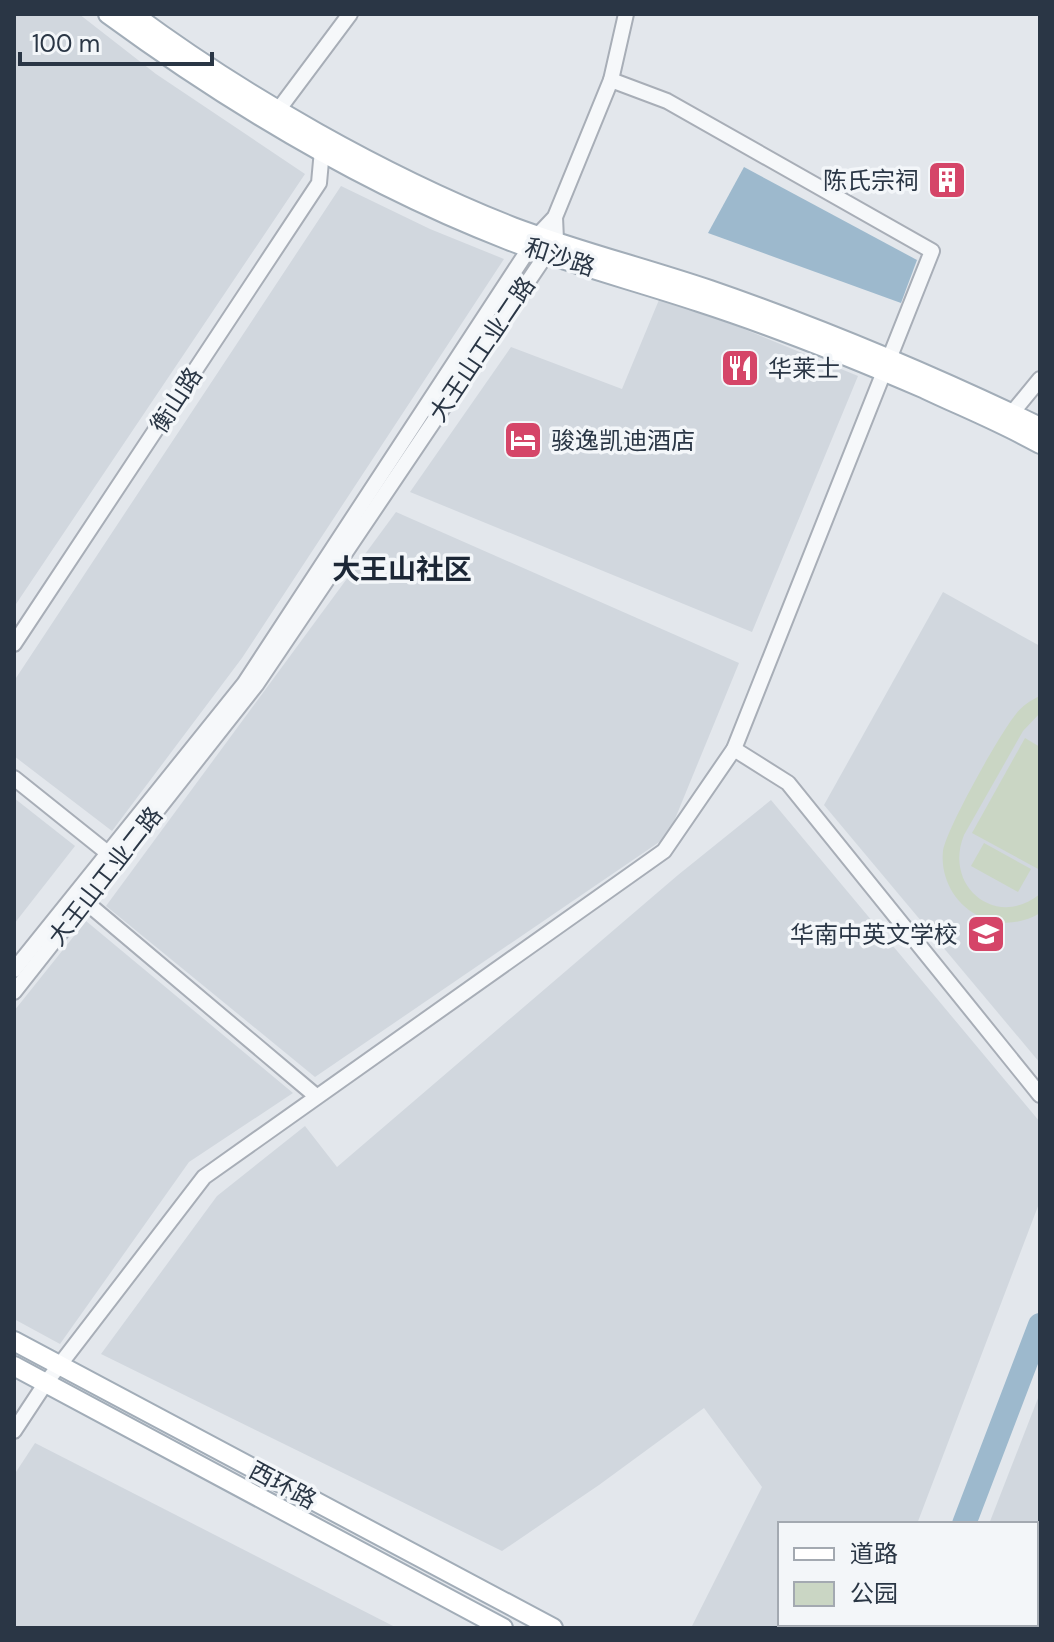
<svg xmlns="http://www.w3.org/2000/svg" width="1054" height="1642" font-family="'DM Sans','Noto Sans SC',sans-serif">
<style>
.built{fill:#d1d7de}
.green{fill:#cad6c4}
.water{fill:#9db9cd}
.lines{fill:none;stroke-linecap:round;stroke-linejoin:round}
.river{stroke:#9db9cd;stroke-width:24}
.minor-casing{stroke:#a8aeb7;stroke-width:18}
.major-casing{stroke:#a2adb8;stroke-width:22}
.minor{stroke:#f6f8fa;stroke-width:14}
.major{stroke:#fff;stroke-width:18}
.labels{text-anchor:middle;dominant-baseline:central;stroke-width:7;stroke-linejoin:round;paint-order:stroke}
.poi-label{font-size:24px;fill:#2a3645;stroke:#f3f6f9;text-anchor:end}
.street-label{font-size:24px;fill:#2a3645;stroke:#f3f6f9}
.quarter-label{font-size:28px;font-weight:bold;fill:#1c2736;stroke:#f3f6f9}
</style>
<rect width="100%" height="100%" fill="#e3e7ec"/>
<g class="built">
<path d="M14,14h65l77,60 149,100 -291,433z"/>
<path d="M341,186l89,43 74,30 -262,399 -130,173 -98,-75v-75z"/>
<path d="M661,295l197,81 -106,256 -342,-140 101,-145 111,42z"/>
<path d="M396,512l343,151 -71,173 -353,241 -209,-171z"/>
<path d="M943,592l97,54v417l-216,-258z"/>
<path d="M14,798l61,48 -61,78z"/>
<path d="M771,800l269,322v79l-123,323h-137v100h99l-2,4h-186l71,-141 -58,-79 -105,77 -97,66 -401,-197 116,-158 88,-70 32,41 341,-292z"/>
<path d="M86,921l207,172 -104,69 -129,182 -46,-25v-308z"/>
<path d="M1040,1393v235h-103l-5,-4h104v-100h-47z"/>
<path d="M35,1443l362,185h-383v-153z"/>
</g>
<g class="green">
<path d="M1040,696v17l-17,18 -59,104c-21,51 32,95 76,59v19c-18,11 -40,13 -59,4 -25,-11 -41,-38 -38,-66 3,-21 57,-118 73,-137 6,-8 15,-14 24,-18z"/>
<path d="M1025,738l15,9v123l-68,-37z"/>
<path d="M984,843l47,26 -13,23 -47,-26z"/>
</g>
<path class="water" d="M744,167l173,93 -16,43 -193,-70z"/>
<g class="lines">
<g class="river">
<path d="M964,1524l76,-199"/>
<path d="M915,1628l2,-4"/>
</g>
<g class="minor-casing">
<g id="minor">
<path d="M273,117l77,-103"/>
<path d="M1012,413l28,-34"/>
<path d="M14,644l305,-461 3,-33"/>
<path d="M734,749l54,34 252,312"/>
<path d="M14,778l100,80"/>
<path d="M81,898l235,198"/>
<path d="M14,970l230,-286 294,-449 17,-18 56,-137 15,-66"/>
<path d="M14,992l242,-307 300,-445 -1,-23"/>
<path d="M14,1431l31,-47 159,-207 460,-326 70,-102 198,-498 -265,-150 -56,-21"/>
</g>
</g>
<g class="major-casing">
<g id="major">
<path d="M108,14c123,90 258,171 400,226 62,24 128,41 191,62 77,25 152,55 226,87 38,18 78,34 115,55"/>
<path d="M133,14c112,83 251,162 380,213 64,24 132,41 197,63 113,39 222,85 330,137"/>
<path d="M14,1341l539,287"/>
<path d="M14,1366l489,262"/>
</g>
</g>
<use href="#minor" class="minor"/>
<use href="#major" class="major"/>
</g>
<defs>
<g id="building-square" transform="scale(2)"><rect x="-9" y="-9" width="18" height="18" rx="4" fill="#d54568" stroke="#f3f6f9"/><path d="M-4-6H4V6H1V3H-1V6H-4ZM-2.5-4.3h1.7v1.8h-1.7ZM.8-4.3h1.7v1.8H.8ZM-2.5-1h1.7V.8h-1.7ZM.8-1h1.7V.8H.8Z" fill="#fff"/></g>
<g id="restaurant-square" transform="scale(2)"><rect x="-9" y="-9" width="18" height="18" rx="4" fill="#d54568" stroke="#f3f6f9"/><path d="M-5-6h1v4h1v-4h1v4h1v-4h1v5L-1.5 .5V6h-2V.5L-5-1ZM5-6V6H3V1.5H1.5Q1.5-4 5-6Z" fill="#fff"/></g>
<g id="hotel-square" transform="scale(2)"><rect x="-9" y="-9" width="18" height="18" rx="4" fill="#d54568" stroke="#f3f6f9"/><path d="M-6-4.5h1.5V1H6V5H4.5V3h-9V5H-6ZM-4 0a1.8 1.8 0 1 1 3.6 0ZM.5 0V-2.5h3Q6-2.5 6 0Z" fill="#fff"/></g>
<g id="school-square" transform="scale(2)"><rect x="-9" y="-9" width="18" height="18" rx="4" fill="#d54568" stroke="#f3f6f9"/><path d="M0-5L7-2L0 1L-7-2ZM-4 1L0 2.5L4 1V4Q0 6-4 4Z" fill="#fff"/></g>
</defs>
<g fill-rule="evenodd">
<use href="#building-square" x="947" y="180"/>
<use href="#restaurant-square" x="740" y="368"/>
<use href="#hotel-square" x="523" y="440"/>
<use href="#school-square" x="986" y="934"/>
</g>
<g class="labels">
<g class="poi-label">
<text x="919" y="180">陈氏宗祠</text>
<text x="768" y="368" text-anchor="start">华莱士</text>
<text x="551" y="440" text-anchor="start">骏逸凯迪酒店</text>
<text x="958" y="934">华南中英文学校</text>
</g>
<g class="street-label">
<text transform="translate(560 257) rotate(18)">和沙路</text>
<text transform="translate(482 349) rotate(-56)">大王山工业二路</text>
<text transform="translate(176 400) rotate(-57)">衡山路</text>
<text transform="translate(105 876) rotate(-52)">大王山工业二路</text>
<text transform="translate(283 1485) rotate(28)">西环路</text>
</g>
<g class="quarter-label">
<text x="402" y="569">大王山社区</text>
</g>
</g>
<rect width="1054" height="1642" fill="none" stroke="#2a3645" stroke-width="32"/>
<rect x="778" y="1522" width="260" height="104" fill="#f3f6f9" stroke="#a3a9b1" stroke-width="2"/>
<rect x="794" y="1548" width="40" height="12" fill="#ffffff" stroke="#a3a9b1" stroke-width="2"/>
<text x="850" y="1562" font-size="24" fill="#2a3645">道路</text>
<rect x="794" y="1582" width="40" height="24" fill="#cad6c4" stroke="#a3a9b1" stroke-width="2"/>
<text x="850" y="1602" font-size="24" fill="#2a3645">公园</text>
<path d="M20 52v12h192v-12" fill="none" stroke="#2a3645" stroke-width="4"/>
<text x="32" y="52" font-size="24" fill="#2a3645" stroke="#f3f6f9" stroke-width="6" paint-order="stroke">100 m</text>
</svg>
